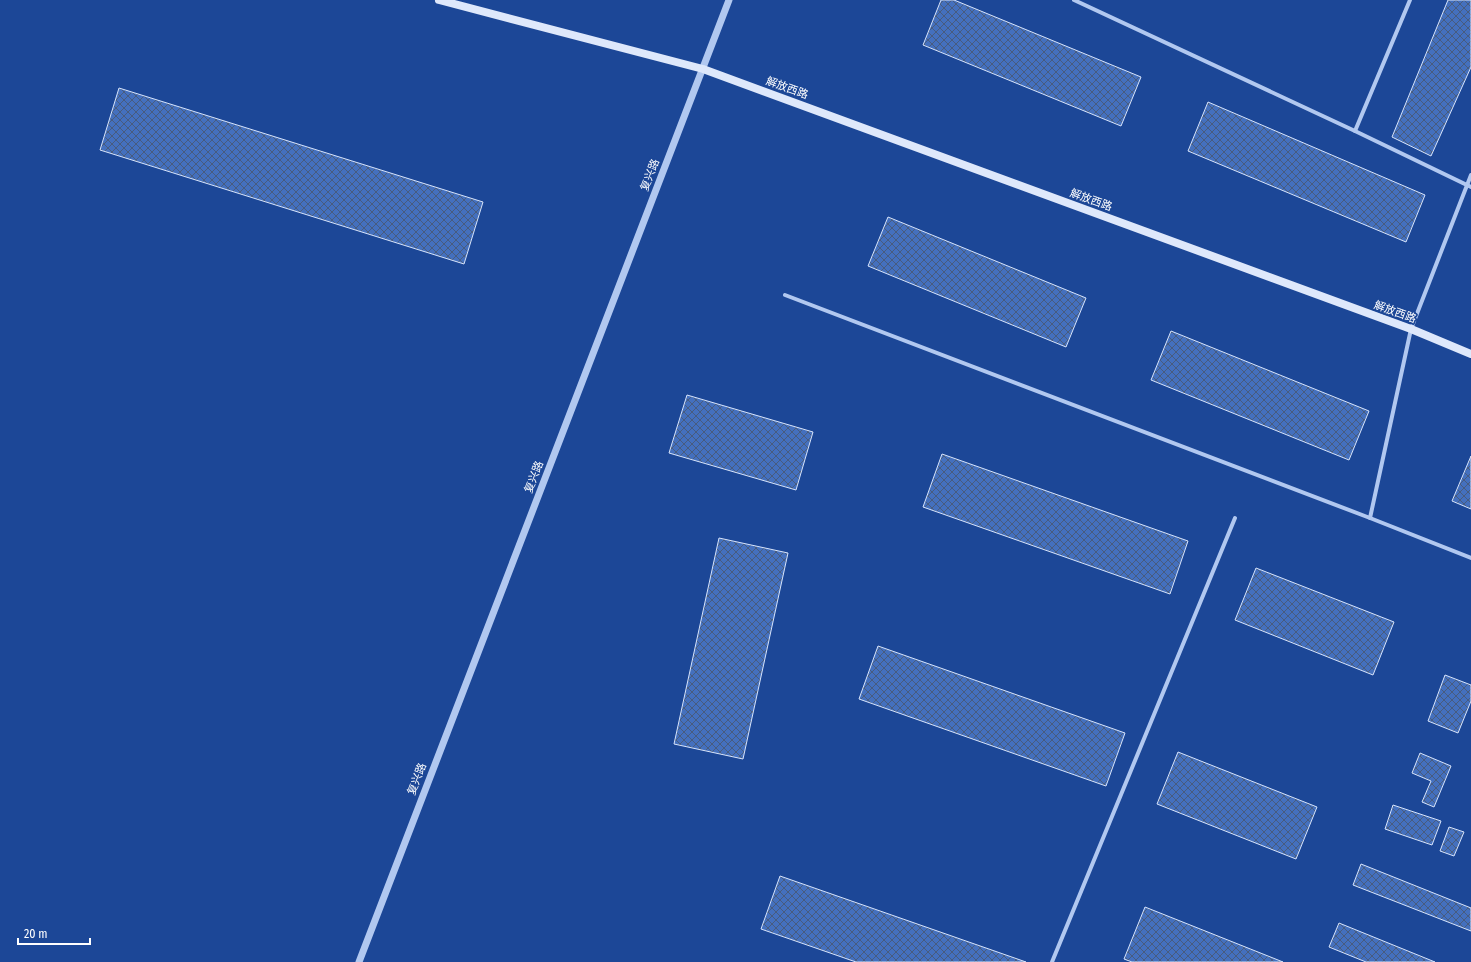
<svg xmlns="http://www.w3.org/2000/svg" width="1471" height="962" font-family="'Fira Sans Condensed','Noto Sans SC',sans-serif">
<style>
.building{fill:url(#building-cross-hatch);stroke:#d7e4fb}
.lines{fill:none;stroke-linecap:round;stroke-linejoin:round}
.minor{stroke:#b1c8f0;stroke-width:4}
.tertiary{stroke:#b1c8f0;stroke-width:7}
.secondary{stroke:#dee8fb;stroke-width:8}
.labels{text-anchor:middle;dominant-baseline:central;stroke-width:3.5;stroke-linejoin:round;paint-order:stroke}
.street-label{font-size:11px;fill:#fff;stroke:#1c4797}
</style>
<defs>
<pattern id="building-cross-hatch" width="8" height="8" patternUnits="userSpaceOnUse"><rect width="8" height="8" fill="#4470be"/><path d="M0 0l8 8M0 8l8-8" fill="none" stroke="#485c7f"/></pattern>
</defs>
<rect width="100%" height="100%" fill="#1c4797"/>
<g class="building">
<path d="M941,0h13l187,77 -20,49 -198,-81z"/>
<path d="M1448,0h23v67l-40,89 -39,-19z"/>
<path d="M119,88l364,114 -19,62 -364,-114z"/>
<path d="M1208,102l217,93 -19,47 -218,-91z"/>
<path d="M888,217l198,81 -20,49 -198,-81z"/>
<path d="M1171,331l198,80 -20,49 -198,-80z"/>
<path d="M687,395l126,37 -17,58 -127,-37z"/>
<path d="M942,454l246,87 -18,53 -247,-87z"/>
<path d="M1471,456v53l-19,-8z"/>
<path d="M719,538l69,15 -45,206 -69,-15z"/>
<path d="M1256,568l138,54 -21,53 -138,-55z"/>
<path d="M878,646l247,87 -19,53 -247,-87z"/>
<path d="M1445,675l26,10v16l-13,32 -30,-12z"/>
<path d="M1178,752l139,55 -21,52 -139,-55z"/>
<path d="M1420,753l31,13 -17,41 -12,-5 9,-21 -19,-8z"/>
<path d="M1393,805l48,16 -9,24 -47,-16z"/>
<path d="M1449,827l15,5 -10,24 -14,-5z"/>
<path d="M1361,864l110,44v23l-118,-46z"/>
<path d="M780,876l246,86h-170l-95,-33z"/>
<path d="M1145,907l138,55h-151l-8,-3z"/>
<path d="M1339,923l96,39h-69l-37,-15z"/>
</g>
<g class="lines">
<g class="minor">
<path d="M1074,0l281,131 116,56"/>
<path d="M1355,131l55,-131"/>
<path d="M785,295l585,223 41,-189 60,-154"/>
<path d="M1370,518l101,40"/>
<path d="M1052,962l183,-444"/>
</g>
<path class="tertiary" d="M359,962l370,-962"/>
<path class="secondary" d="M439,0l264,69 708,260 60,25"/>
</g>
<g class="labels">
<g class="street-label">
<text transform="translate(787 88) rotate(20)">解放西路</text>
<text transform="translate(650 175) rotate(-69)">复兴路</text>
<text transform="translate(1091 200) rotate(20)">解放西路</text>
<text transform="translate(1395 312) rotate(20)">解放西路</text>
<text transform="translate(534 477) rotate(-69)">复兴路</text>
<text transform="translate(417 779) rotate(-69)">复兴路</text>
</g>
</g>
<path d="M18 938v6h72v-6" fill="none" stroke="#ffffff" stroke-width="2"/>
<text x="24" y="938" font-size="12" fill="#ffffff" stroke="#1c4797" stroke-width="3" paint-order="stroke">20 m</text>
</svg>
